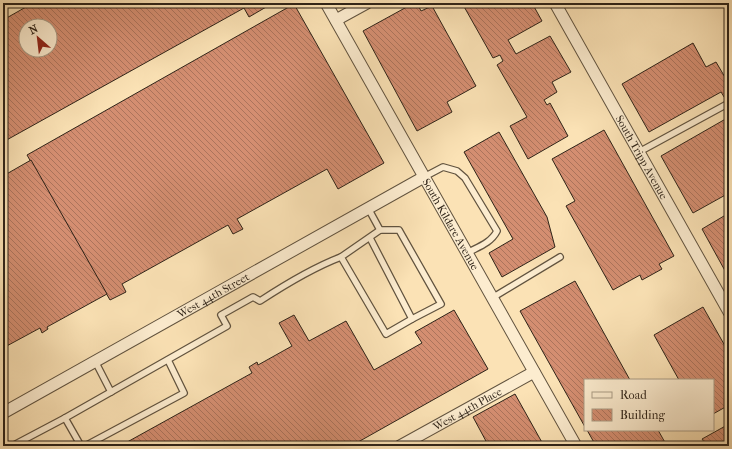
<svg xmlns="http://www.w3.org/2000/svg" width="732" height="449" font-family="'IM FELL French Canon',serif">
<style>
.building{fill:url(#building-back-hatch);stroke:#2e2318;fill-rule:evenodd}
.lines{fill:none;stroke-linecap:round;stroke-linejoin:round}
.service-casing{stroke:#61533f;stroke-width:8}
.minor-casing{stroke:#61533f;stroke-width:13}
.service{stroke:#fceccf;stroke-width:5.5}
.minor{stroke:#fceccf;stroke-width:11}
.labels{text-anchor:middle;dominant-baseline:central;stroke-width:3;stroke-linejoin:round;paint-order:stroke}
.street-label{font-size:11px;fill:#2e2318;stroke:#fceccf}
</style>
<defs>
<pattern id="building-back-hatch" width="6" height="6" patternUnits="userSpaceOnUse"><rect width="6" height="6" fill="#d48e71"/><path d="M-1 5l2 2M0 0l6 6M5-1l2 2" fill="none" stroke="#ac745c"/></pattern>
</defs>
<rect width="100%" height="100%" fill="#fbe2b5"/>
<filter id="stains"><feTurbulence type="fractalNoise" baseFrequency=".005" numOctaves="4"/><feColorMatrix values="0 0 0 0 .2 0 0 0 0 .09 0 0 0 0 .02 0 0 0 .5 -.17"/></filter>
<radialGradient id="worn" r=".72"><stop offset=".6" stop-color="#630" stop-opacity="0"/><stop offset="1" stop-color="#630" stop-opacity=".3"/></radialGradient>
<g class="building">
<path d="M33,3h240l-24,14 -5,-9 -241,134v-122zM26,26h24v24h-24z"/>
<path d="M414,3h3l4,8 11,-5 44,80 -29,16 5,10 -35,19 -54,-100z"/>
<path d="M462,3h70l10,18 -34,19 8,14 34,-18 21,36 -19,10 5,10 -13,8 3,5 3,-2 18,33 -40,23 -18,-33 17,-9 -30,-52 6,-4 -3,-6 -7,3z"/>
<path d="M294,4l90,159 -46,26 -11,-20 -90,50 6,10 -10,5 -5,-9 -106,59 4,8 -16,8 -83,-145z"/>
<path d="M693,43l13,24 10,-5 13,22v14l-3,2 -5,-8 -72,40 -27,-48z"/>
<path d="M729,117v76l-36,20 -32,-57z"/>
<path d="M604,130l70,126 -15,8 3,5 -20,11 -2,-5 -27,15 -47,-84 9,-5 -23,-42z"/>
<path d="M499,132l48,85 8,30 -53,30 -13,-24 24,-14 -49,-87z"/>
<path d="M31,160l76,134 -60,33 1,2 -6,4 -2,-5 -37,20v-172z"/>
<path d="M729,213v65l-27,-49z"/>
<path d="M575,281l55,99h-45v47l-65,-116z"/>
<path d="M703,307l26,46v52l-16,9v-34h-34l-25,-45z"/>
<path d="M454,310l34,59 -137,77h-231l132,-73 -3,-6 8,-5 1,3 34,-19 -13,-23 15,-8 15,26 37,-20 28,49 48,-27 -7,-11z"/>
<path d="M515,394l29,52h-62l5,-3 -14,-26z"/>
<path d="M729,424v22h-22l-5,-7z"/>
<path d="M587,430h71l9,16h-71z"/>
</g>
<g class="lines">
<g class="service-casing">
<g id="service">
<path d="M639,152l90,-49"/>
<path d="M424,177l19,-10 14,4 8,7 32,53c-6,12 -19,16 -30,22"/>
<path d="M368,208l12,22"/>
<path d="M380,230h19l42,74 -29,15 -26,15 -45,-77z"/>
<path d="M370,238l42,81"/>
<path d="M492,298l68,-41"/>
<path d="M95,361l16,31"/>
<path d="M12,446l53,-28"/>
<path d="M81,446l-16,-28 162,-92 -6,-11 32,-18 7,4c26,-17 52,-33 81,-44"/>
<path d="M85,446l99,-53 -16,-33"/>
</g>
</g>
<g class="minor-casing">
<g id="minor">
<path id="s1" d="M326,3l250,443"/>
<path id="s2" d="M555,3l174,309"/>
<path d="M336,20l31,-17"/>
<path id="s3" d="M3,413l421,-236"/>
<path id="s4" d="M400,446l134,-74"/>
</g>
</g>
<use href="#service" class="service"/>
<use href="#minor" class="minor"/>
</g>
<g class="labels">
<g class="street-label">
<text stroke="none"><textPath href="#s2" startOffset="177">South Tripp Avenue</textPath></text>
<text stroke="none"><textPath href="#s1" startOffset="254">South Kildare Avenue</textPath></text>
<text stroke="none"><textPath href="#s3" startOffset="241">West 44th Street</textPath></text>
<text stroke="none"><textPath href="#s4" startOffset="77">West 44th Place</textPath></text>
</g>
</g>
<rect width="732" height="449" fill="none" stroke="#fbe2b5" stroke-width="16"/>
<rect x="4" y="4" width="724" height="441" fill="none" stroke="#2e2318" stroke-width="2"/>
<rect x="8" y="8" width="716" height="433" fill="none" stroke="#2e2318"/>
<rect x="584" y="379" width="130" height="52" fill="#fceccf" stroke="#aa9c86"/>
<rect x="592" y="392" width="20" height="6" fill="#fceccf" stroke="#aa9c86"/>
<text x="620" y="399" font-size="12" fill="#2e2318">Road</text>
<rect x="592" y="409" width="20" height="12" fill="url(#building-back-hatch)" stroke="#aa9c86"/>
<text x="620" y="419" font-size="12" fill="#2e2318">Building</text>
<g transform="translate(38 38) rotate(332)"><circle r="19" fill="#fceccf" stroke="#aa9c86"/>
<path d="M0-3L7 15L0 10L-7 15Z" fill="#8f2418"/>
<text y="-6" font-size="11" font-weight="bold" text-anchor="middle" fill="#2e2318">N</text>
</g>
<rect width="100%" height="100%" filter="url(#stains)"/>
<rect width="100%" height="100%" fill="url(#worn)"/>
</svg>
